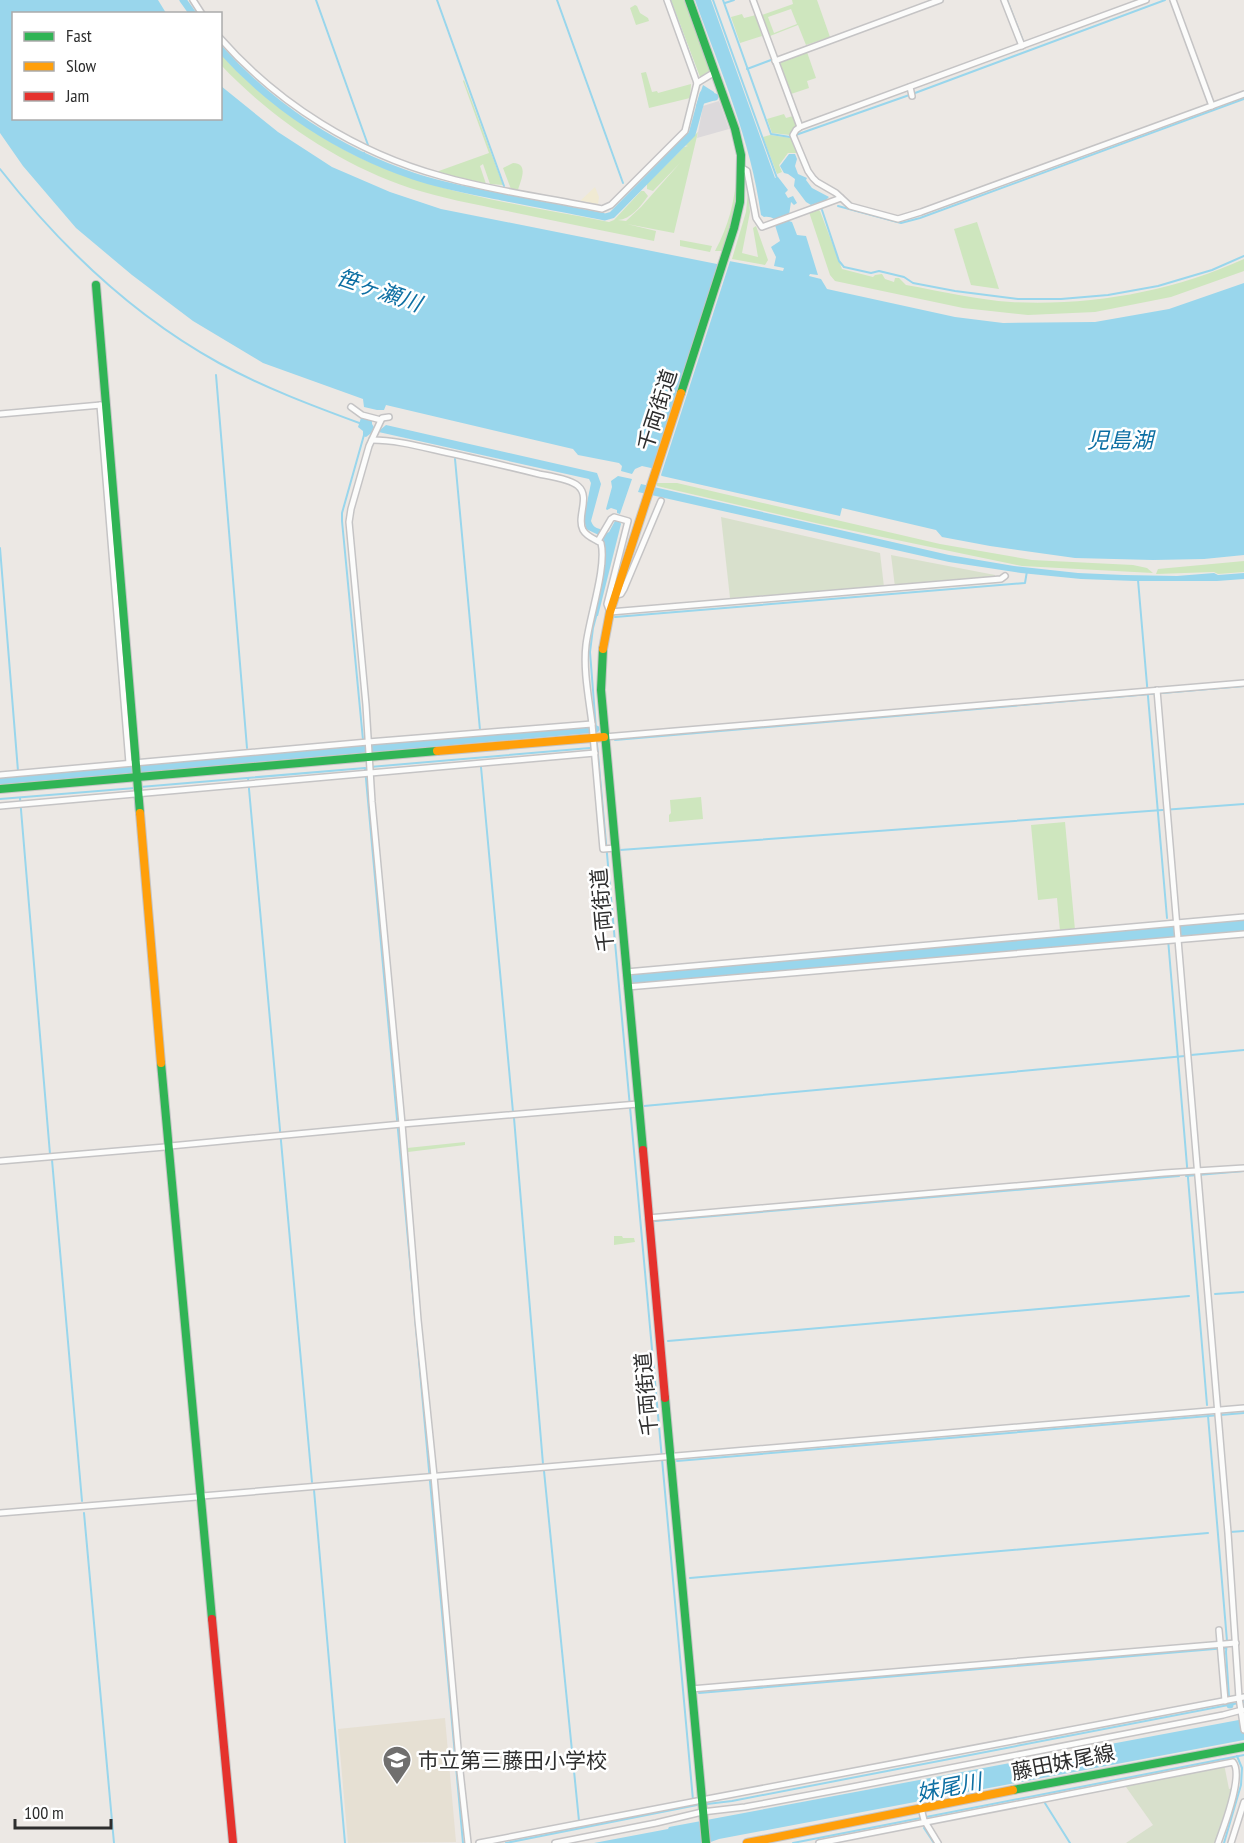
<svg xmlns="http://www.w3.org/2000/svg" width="1244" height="1843" font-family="'PT Sans Narrow','Noto Sans JP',sans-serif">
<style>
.industrial{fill:#dcd9db}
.education{fill:#e6e0d3}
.green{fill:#cee6be;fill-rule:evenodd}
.sand{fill:#f0ead3}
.cemetery{fill:#d8e0cc}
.water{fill:#99d6ec}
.pier{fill:#ece8e4}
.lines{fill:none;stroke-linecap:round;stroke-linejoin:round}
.stream{stroke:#99d6ec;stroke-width:2}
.canal{stroke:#99d6ec;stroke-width:7}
.river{stroke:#99d6ec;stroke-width:12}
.street-casing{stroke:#c5c4c5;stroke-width:8}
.fast-casing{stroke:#c5c4c5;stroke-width:10}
.slow-casing{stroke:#c5c4c5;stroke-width:10}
.jam-casing{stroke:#c5c4c5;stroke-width:10}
.street{stroke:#fcfcfb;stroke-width:5}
.fast{stroke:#30b455;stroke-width:8}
.slow{stroke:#ff9f0a;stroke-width:8}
.jam{stroke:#e5322d;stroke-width:8}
.labels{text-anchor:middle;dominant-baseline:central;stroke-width:5;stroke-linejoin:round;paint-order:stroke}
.street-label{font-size:21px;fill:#2e2e2e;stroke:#fff}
.poi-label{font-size:21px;fill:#2e2e2e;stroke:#fff;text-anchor:start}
.water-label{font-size:22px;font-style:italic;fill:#0d6fa3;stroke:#fff}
</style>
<rect width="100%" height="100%" fill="#ece8e4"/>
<path class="industrial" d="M719,101l10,28 -32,9 6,-32z"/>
<path class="education" d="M445,1718l11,124 -108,1 -10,-114z"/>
<g class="green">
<path d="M671,0h13l25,68v3l-9,6z"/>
<path d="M792,0h25l13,37 -24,8 -8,-20 -28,11 -8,-21 31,-11zM791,9l6,15 -23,9 -6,-16z"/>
<path d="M635,5l2,1 3,7 8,5 1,3 -13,4 -6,-17z"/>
<path d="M742,14l2,4 12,-3 6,21 -22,7 -9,-26z"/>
<path d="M807,52l9,26 -9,3 2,7 -18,6 -11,-32z"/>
<path d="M221,54c14,16 30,30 46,43 31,25 64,48 100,64 76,34 161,45 242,61l5,-2 27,-29h3l4,5c-8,11 -17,23 -30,24l8,1 15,-14 39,-44 -27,28 -6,-2v-5l37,-37 4,-1 -4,-1 14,-13 -24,101 -47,-9 29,7 -2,10c-49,-10 -98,-20 -147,-30 -33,-7 -66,-13 -97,-23 -71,-24 -138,-69 -189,-123z"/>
<path d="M646,72l6,20 5,-1 1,2 33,-9 -1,14 -41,10 -8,-35z"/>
<path d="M464,80l39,105 -13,-1 -7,-20 -3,2 6,18 -50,-12 53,-19 -26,-72z"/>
<path d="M784,114l2,4 7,-2 3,9 -6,10 -18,-2 -5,-14z"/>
<path d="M770,135l21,3 7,15h-10l-9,12 3,7 -5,2 -14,-37z"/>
<path d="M513,163c16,0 8,17 5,27l-7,-1 -8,-21z"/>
<path d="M737,174h1c-1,27 -7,51 -16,77h-7c14,-26 19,-48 22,-77z"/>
<path d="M748,192l2,20 -8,41 16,4 -5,-29 3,-2 12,34 -3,5 -33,-6 14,-47z"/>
<path d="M817,209l3,2 22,58 31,8 2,-2 7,-1 3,5 9,3 1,-4h4l7,7c34,6 72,15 105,17 80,4 160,-10 233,-43v12l-73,26 -76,15 -67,3 -65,-7 -128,-27 -5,-6 -21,-63z"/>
<path d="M977,222l22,67 -28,-4 -17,-56z"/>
<path d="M680,240l32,6 -2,6 -30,-6z"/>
<path d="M657,483h20l263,61 92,16 101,5 14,3 6,5 -131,-7 -202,-42 -163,-38z"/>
<path d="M1244,561v11l-26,2 -4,-2 -58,2 2,-5z"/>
<path d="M701,797l2,22 -34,3v-7l2,-2 -1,-13z"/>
<path d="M1065,822l10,108 -15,1 -3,-33 -19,2 -7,-75z"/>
<path d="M465,1142v3l-57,7 -1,-4z"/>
<path d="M614,1236h8l1,2h11l1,4 -21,3z"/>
</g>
<path class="sand" d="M595,187l4,10 -1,7 -18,-3z"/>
<g class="cemetery">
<path d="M721,517l159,36 4,34 -154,11z"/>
<path d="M891,555l104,20v4l-100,8z"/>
<path d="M1224,1764l5,25 6,-1 -20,55h-89l27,-18 -27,-38v-4z"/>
</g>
<g class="water">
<path d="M0,0h158l8,13 -152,1v104h206l1,-32 57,46 54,35 58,25 51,17 286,57 2,-5 54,10 1,-3 -10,-2 2,-9 -5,-10 9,-6 -5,-16h4c-3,-6 -8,-9 -15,-8l-3,-2c-10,-75 -41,-145 -66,-215h16l64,178 3,-1 10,13 -3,3 3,5 5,-2 4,7 -3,2 -3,-3 -2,13 -2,2 2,4 3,1 5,13 9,1 12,39 -8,-1 -1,2 12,3 6,10 128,28 48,6 92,-1 74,-13 75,-26v272l-40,4 -51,1 -78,-2 -85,-12 -48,-9 -6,-7 -94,-22 -2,8 -178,-40 -11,-8 -9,-2 -7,3 -3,5 -11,-3 1,-5 -3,-3 -41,-8 -5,-6 -187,-44 -2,5h-7l-13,-3 -1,-8 -100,-36 -70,-42 -61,-46 -56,-47 -53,-62 -23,-33z"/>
<path d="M703,85l11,7 2,8 -20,6z"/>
<path d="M789,154h6l2,5 -2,7 3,8 9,4 -1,2 6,8 17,9 -3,3 -15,5 -5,-3 -12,-16 1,-7 -7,-5 -4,-1 -4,-7z"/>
<path d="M361,418l11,3v3l3,5 5,1 6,-5 211,48 4,11 -10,37c2,5 4,7 9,8l1,3 4,2 4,-2 7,-13h3l2,5 -23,92h-4l11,-59 -2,-20 -17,-8 -2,-11 7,-35 -2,-4 -215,-48 -8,6 -3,-1v-5l-5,-4z"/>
<path d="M618,476l14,3 -12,35 -3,-1v-3l-6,-2 -4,2 -1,-1 6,-22 -1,-6z"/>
<path d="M641,484l308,71 65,11 64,7 46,2 53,1 37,-3 4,2 26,-2v6l-27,2h-82l-54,-2 -60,-6 -72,-11 -311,-70z"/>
<path d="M1244,1719v21l-525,99 -11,4h-114l74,-14 1,-2z"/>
</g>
<path class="pier" d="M727,258h4l-71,220 -8,-6z"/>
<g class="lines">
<g class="stream">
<path d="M316,0l52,145"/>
<path d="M437,0l67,186"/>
<path d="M557,0l66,183"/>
<path d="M670,0l27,75"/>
<path d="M713,0l64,178"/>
<path d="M723,0l48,134 19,3 125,-44 250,-93"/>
<path d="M1007,0l16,41"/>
<path d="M725,3l9,-3"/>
<path d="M747,69l24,-9"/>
<path d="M363,155l1,-2"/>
<path d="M0,169c61,78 132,146 219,194 46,25 94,43 143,61"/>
<path d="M630,194l2,2"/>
<path d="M502,197l1,-2"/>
<path d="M838,206l63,17 19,-5 324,-119"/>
<path d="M822,210l17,51 5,6 27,6 8,-2 25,6 9,6 42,8 63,8h43l47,-4 50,-9 54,-16 32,-14"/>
<path d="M216,375l31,373"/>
<path d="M455,459l25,271"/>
<path d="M0,548l18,223"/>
<path d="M1138,580l29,338"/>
<path d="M615,617l410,-34 2,-12"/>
<path d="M596,729l-6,-77 3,-24 4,-15"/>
<path d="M480,736v2"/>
<path d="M363,740l-21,-219v-8l22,-78"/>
<path d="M615,740l629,-54"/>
<path d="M597,744l96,1056"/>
<path d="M363,746l1,3"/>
<path d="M247,757l1,2"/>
<path d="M132,766v4"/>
<path d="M370,767l220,-19"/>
<path d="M481,767l32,345"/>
<path d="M365,768l98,1075"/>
<path d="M18,776l1,3"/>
<path d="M248,778l64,704"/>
<path d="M140,787l225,-19"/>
<path d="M134,788l2,24"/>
<path d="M20,798l30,356"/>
<path d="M0,799l135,-11"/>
<path d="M620,850l624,-46"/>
<path d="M1167,927l40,478"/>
<path d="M1191,1055l53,-5"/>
<path d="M644,1106l541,-50"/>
<path d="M514,1118l29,346"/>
<path d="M52,1160l30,341"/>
<path d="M1186,1176l58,-5"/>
<path d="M655,1221l524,-45"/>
<path d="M1215,1294l29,-2"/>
<path d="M668,1341l521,-45"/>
<path d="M1208,1416l19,225 -1,11 3,45"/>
<path d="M677,1461l567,-48"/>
<path d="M544,1471l35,350"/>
<path d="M314,1490l31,353"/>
<path d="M84,1513l30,330"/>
<path d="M1230,1532l14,-1"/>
<path d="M690,1578l518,-45"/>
<path d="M699,1693l527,-45"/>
<path d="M1043,1800l27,43"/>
<path d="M707,1804l25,-3 512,-99"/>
<path d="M924,1828l10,15"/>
<path d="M506,1843l191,-38"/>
<path d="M793,1843l451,-88"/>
<path d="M1224,1843l17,-58 1,-17 -5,-12"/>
</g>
<g class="canal">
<path d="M183,0l10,14"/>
<path d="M220,49c52,58 119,102 193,127 29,10 59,15 89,21 34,7 69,13 103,20l7,-2 80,-81 11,-40 12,3"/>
<path d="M0,781l596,-52"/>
<path d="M1230,1704v1"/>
</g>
<path class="river" d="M633,980l611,-54"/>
<g class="street-casing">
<g id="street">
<path d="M193,0l9,14"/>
<path d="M753,0l47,127"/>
<path d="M1004,0l18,46"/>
<path d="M1146,0l-346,127 -4,3 -3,5 15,36 5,7 4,4 19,11 14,13 48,13 23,-7 323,-118"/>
<path d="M1173,0l39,106"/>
<path d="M220,38c58,66 137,115 221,138 52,15 107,22 161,33l9,-4 74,-74 12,-48 -30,-83"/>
<path d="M775,61l165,-61"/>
<path d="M697,83l18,-11"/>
<path d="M910,87l2,9"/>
<path d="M742,168l5,3 9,47 6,9 79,-29"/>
<path d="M100,405l29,358"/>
<path d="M351,407l11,8 19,5"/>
<path d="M0,414l101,-9"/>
<path d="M389,417l-7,1 -13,28 -18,63 -2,13 17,183 6,97 30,322 16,196 16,156 26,295 8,72"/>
<path d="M372,440c23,0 46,6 68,11 33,7 66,15 99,23 10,2 32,5 39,12 13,11 -2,31 5,44 4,7 12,9 18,13 6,24 -12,75 -15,102 -3,25 3,54 6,79"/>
<path d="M598,541l13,-22 3,-2 14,4 -21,83 3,8 391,-33 4,-3"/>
<path d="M616,595l5,-1 3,-5 37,-88"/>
<path d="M1157,690l71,843 11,165 5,32"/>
<path d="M604,737l640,-54"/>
<path d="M0,775l368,-33 224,-18 11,125 12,-1"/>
<path d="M0,806l595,-53"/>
<path d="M626,972l618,-55"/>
<path d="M627,987l617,-53"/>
<path d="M170,1146l232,-22 236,-20"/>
<path d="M0,1161l165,-14"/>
<path d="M648,1218l516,-45 80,-5"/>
<path d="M202,1496l1042,-88"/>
<path d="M0,1513l197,-16"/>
<path d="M1219,1630l6,71"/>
<path d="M691,1689l545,-46"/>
<path d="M707,1799l537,-102"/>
<path d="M921,1808l3,12 14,23"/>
<path d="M479,1843l218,-42"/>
<path d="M555,1843l101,-20 46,-11 43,-5 102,-19 376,-73 19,-5"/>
<path d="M819,1843l414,-81c11,13 -9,64 -15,81"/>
<path d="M1231,1843l13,-41"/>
</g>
</g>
<g class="fast-casing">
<g id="fast">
<path d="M96,285l44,528"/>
<path d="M681,393l53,-165 6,-26 1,-47 -6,-26 -46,-129"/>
<path d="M603,649l-2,41 42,460"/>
<path d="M0,789l437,-38"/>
<path d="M161,1063l51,556"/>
<path d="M665,1398l41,445"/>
<path d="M1013,1790l231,-43"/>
</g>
</g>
<g class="slow-casing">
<g id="slow">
<path d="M603,649l7,-37 71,-219"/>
<path d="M437,751l167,-14"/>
<path d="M140,813l21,250"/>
<path d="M747,1843l266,-53"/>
</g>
</g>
<g class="jam-casing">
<g id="jam">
<path d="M643,1150l22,248"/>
<path d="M212,1619l21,224"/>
</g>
</g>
<use href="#street" class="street"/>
<use href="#fast" class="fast"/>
<use href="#slow" class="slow"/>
<use href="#jam" class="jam"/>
</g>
<defs>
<g id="school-pin" transform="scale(1.5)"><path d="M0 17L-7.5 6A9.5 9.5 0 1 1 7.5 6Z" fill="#706f6e" stroke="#fff"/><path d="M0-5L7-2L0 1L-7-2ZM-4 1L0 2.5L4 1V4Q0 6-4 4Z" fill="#fff"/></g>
</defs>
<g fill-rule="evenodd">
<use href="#school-pin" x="397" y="1760"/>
</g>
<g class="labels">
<g class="street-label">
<text transform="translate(657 410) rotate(-72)">千両街道</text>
<text transform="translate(602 910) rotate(-95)">千両街道</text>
<text transform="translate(646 1394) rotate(-95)">千両街道</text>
<text transform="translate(1063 1762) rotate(-11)">藤田妹尾線</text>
</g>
<g class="poi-label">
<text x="418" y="1760">市立第三藤田小学校</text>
</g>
<g class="water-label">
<text transform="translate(379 290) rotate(19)">笹ヶ瀬川</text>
<text x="1120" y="440">児島湖</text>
<text transform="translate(949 1787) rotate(-11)">妹尾川</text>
</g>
</g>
<rect x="12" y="12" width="210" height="108" fill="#ffffff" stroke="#ababab" stroke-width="1.5"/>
<rect x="24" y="32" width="30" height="9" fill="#30b455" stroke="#ababab" stroke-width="1.5"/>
<text x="66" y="42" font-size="18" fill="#2e2e2e">Fast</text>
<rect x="24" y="62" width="30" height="9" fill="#ff9f0a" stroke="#ababab" stroke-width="1.5"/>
<text x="66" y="72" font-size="18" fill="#2e2e2e">Slow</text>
<rect x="24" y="92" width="30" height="9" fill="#e5322d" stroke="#ababab" stroke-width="1.5"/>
<text x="66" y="102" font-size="18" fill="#2e2e2e">Jam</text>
<path d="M15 1819v9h96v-9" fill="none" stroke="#2e2e2e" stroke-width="3"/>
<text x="24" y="1819" font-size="18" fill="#2e2e2e" stroke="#ffffff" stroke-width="4.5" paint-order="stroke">100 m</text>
</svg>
